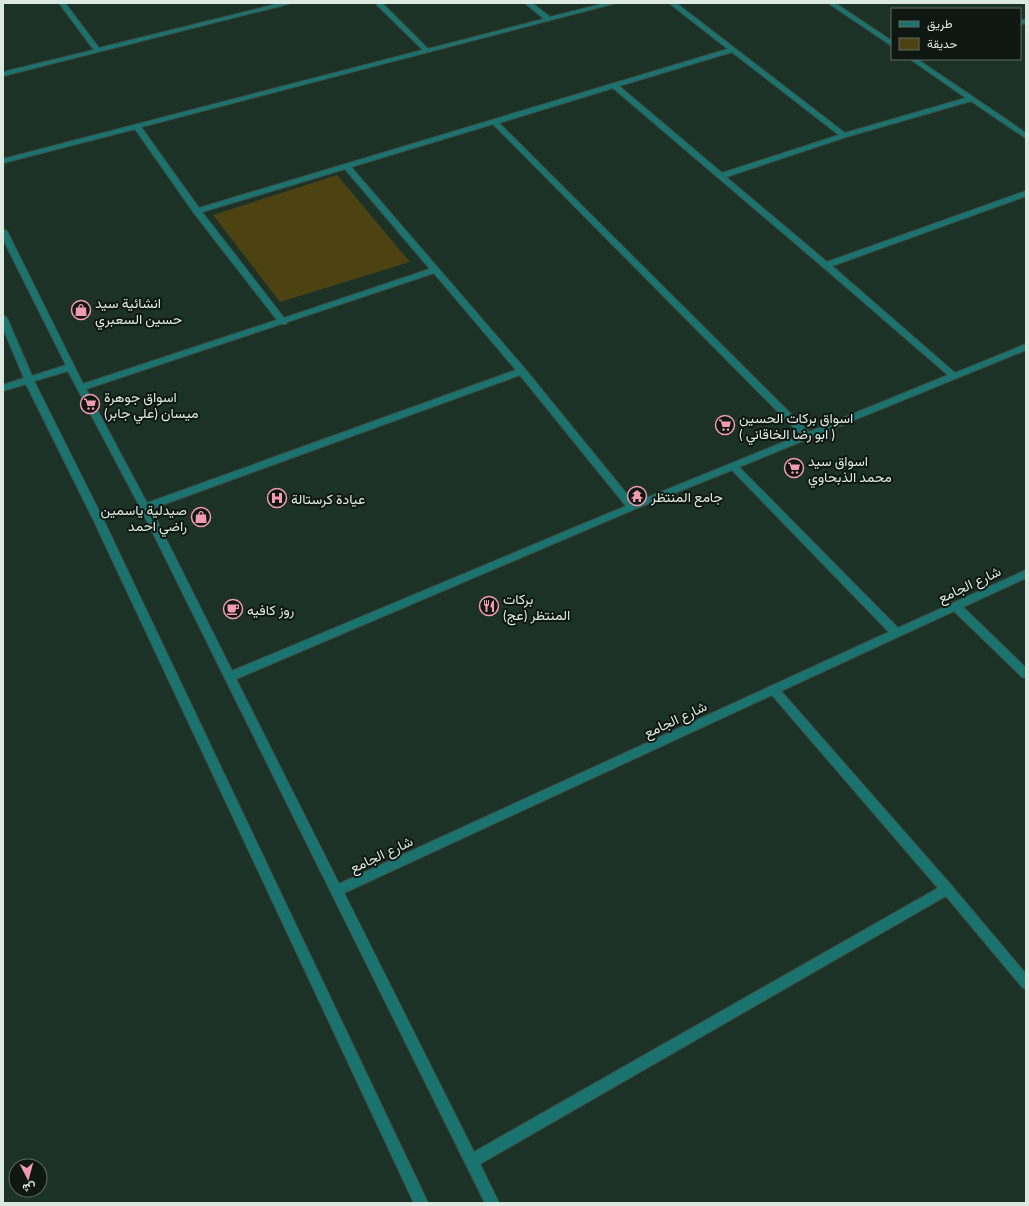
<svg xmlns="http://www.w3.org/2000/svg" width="1029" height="1206" font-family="'Titillium Web',Vazirmatn,sans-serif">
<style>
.green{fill:#4c4212}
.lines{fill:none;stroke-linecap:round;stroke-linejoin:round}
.minor-casing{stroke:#3c4f45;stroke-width:2}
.minor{fill:#1b7370;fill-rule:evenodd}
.labels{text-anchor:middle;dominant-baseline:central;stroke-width:4;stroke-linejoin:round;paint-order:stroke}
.poi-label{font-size:14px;fill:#dce9e1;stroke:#0e1712;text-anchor:start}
.street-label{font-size:14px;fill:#dce9e1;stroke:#0e1712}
</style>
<rect width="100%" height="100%" fill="#1d3227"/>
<path class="green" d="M337,175l73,87 -130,40 -67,-87z"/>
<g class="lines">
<g class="minor-casing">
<g id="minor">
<path d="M59,3h6l34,45 182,-45h11l-289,73v-4l91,-22z"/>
<path d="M375,3h7l46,46 116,-30 -19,-16h7l18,14 56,-14h10l-475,124 58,81 529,-159 -59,-46h7l169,130 121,-35 -56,-39h7l109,74v5l-2,-1 -53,-36 -125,36 -120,40 101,85 199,-71v5l-194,70 123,107 71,-29v6l-287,117 159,161 128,-58v8l-63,29 63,61v10l-4,-1 -68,-66 -173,80 170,194 75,89v15l-4,-2 -76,-91 -466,268 19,39h-14l-345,-696 -72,-136 -34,10 70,140 324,682h-14l-320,-682 -68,-137 -23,7v-6l21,-7 -21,-50v-13l4,3 25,58 34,-11 -63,-126v-10l4,2 76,153 194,-64 -83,-107 -59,-84 -132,34v-4l420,-109zM732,52l107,83 -117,38 -103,-87zM613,88l210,179 125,108 -139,57 -310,-309zM493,124l308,311 -167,68 -109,-134 -174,-202zM345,169l85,100 -146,49 -82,-106zM434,273l82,97 -369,133 -61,-114 195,-65h5l1,-2zM520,375l106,131 -394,165 -81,-162zM732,470l157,162 -550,252 -103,-205 399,-170zM772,695l166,193 -464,264 -130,-259z"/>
<path d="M828,3h7l57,38v5z"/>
<path d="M1026,19v4l-6,2v-4z"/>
</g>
</g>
<use href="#minor" class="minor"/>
</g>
<defs>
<g id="shop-ring" transform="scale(1)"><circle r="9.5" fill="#0e1712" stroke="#f29ab0" stroke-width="1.5"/><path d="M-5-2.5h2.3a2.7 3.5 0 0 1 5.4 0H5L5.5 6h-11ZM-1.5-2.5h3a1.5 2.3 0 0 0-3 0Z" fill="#f29ab0"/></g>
<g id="supermarket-ring" transform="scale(1)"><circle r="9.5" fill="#0e1712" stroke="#f29ab0" stroke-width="1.5"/><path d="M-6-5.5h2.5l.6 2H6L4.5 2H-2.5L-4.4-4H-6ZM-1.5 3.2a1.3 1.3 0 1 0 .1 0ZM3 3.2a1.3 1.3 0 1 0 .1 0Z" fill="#f29ab0"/></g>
<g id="temple-ring" transform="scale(1)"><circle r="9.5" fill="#0e1712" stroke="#f29ab0" stroke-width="1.5"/><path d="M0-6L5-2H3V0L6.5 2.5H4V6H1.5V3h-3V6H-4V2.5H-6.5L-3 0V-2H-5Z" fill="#f29ab0"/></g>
<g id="hospital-ring" transform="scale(1)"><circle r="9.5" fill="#0e1712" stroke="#f29ab0" stroke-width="1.5"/><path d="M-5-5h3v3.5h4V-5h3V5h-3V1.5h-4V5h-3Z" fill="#f29ab0"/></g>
<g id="restaurant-ring" transform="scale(1)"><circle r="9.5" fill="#0e1712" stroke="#f29ab0" stroke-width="1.5"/><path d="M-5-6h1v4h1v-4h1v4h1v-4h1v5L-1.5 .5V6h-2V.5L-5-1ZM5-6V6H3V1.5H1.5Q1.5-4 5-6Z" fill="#f29ab0"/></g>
<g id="cafe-ring" transform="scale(1)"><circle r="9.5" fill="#0e1712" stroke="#f29ab0" stroke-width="1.5"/><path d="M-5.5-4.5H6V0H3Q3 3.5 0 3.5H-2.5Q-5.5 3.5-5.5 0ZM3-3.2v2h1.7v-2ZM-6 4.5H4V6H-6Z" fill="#f29ab0"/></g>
</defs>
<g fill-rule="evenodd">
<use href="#shop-ring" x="81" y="310"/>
<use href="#supermarket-ring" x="90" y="404"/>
<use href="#supermarket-ring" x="725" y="425"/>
<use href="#supermarket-ring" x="794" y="468"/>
<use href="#temple-ring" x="637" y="496"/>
<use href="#hospital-ring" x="277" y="498"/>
<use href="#shop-ring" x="201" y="517"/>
<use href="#restaurant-ring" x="489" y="606"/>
<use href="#cafe-ring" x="233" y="609"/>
</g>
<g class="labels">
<g class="poi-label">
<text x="95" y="302">انشائية سيد<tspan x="95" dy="16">حسين السعبري</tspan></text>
<text x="104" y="396">اسواق جوهرة<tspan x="104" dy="16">ميسان (علي جابر)</tspan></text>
<text x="739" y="417">اسواق بركات الحسين<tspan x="739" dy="16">( ابو رضا الخاقاني )</tspan></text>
<text x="808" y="460">اسواق سيد<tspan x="808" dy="16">محمد الذبحاوي</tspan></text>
<text x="651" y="496">جامع المنتظر</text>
<text x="291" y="498">عيادة كرستالة</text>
<text x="187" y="509" text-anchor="end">صيدلية ياسمين<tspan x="187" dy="16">راضي احمد</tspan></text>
<text x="503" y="598">بركات<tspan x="503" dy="16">المنتظر (عج)</tspan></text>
<text x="247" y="609">روز كافيه</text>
</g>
<g class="street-label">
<text transform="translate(969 584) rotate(-25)">شارع الجامع</text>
<text transform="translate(675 719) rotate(-25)">شارع الجامع</text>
<text transform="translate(381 854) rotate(-25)">شارع الجامع</text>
</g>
</g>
<rect width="1029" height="1206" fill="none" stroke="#dce9e1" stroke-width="8"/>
<rect x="891" y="8" width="130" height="52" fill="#0e1712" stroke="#606b65"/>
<rect x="899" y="21" width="20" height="6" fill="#1b7370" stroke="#606b65"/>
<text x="927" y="28" font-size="12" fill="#dce9e1">طريق</text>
<rect x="899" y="38" width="20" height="12" fill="#4c4212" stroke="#606b65"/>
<text x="927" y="48" font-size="12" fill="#dce9e1">حديقة</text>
<g transform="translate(28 1178) rotate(174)"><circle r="19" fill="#0e1712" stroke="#606b65"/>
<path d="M0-3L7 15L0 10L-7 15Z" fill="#f29ab0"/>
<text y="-6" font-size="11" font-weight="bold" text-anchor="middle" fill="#dce9e1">ش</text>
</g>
</svg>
